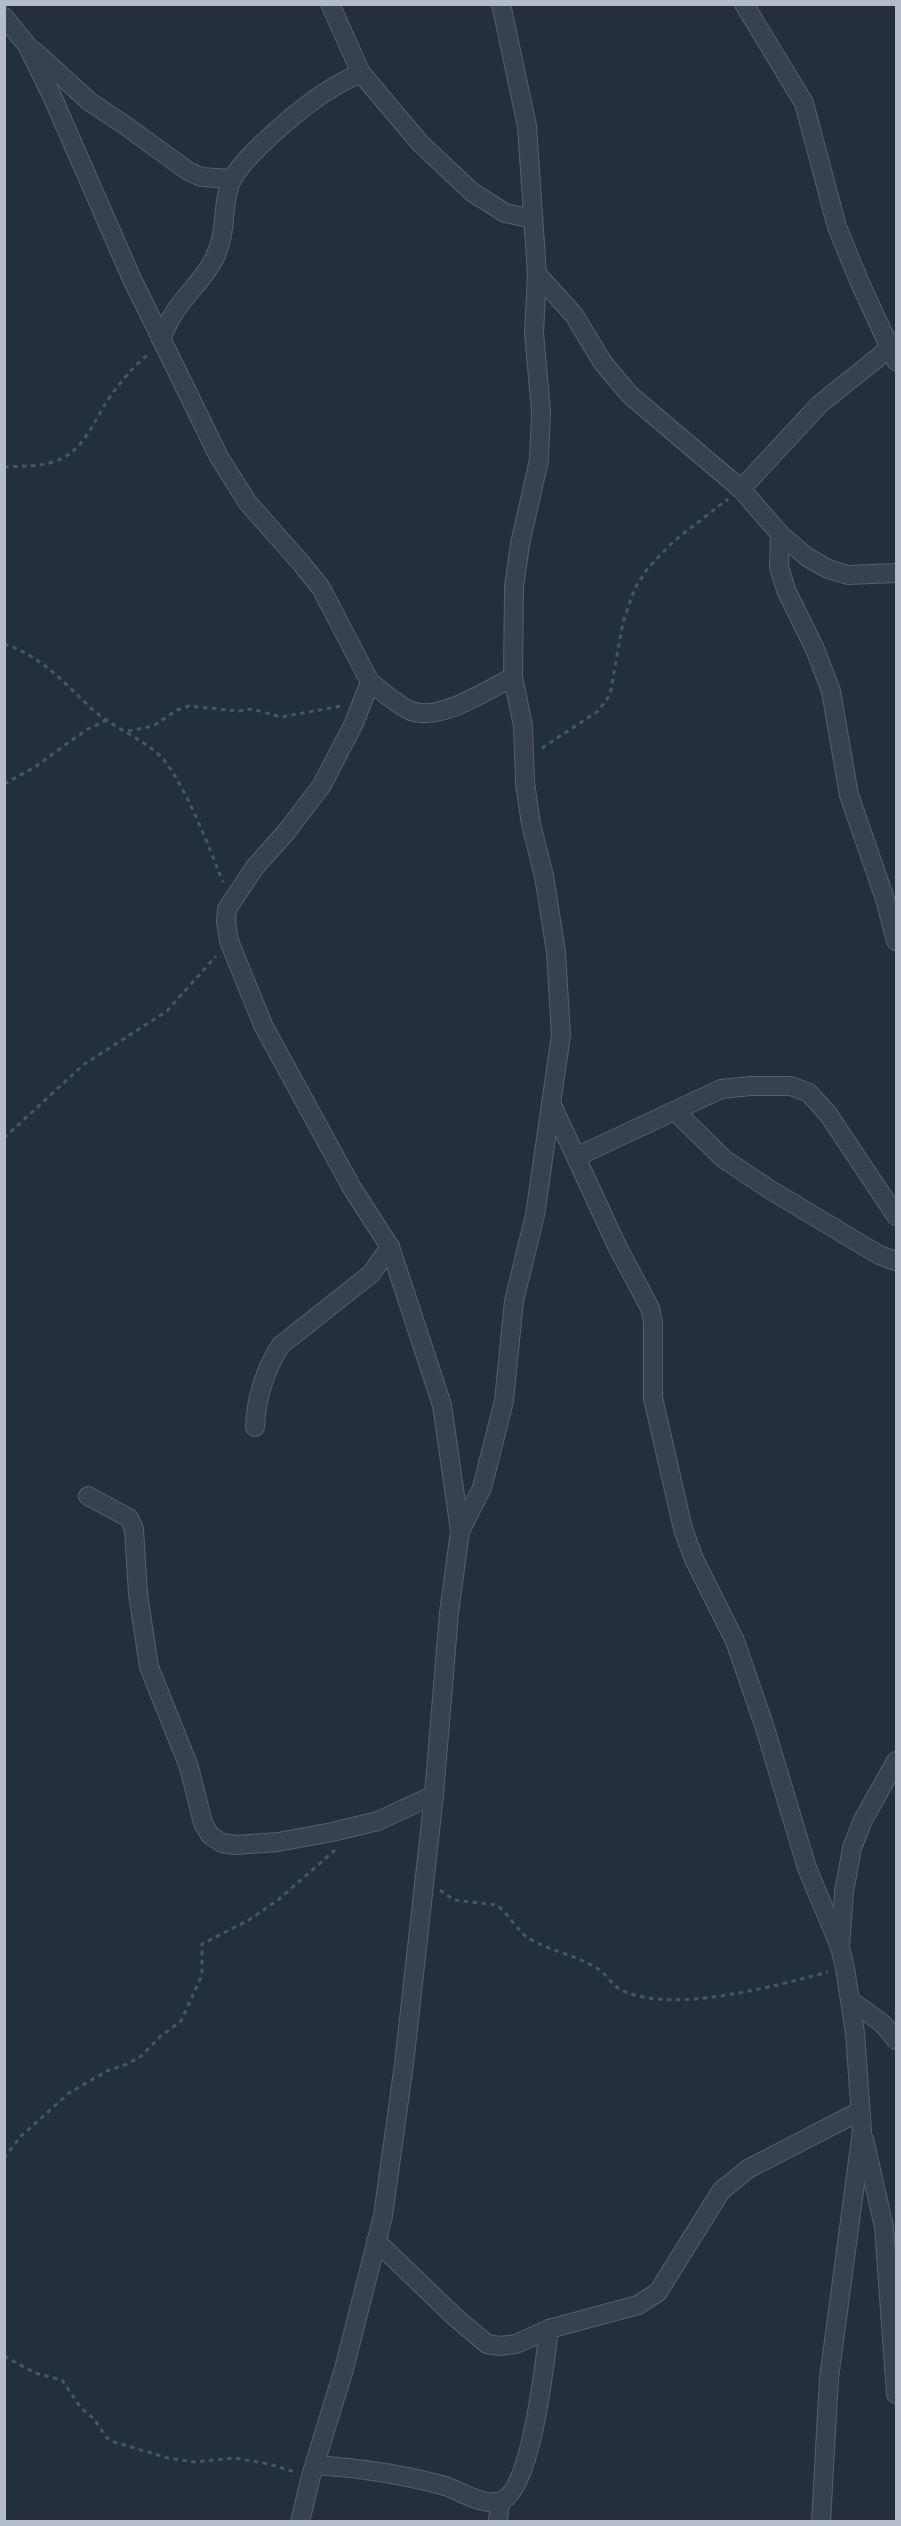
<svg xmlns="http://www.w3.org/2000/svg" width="901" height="2526" font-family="Commissioner,sans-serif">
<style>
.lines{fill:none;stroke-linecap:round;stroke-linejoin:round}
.minor-casing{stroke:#565f6c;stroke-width:20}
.path{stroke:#44595c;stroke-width:3;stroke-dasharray:4.5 4.5;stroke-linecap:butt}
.minor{stroke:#38414e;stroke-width:18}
</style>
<rect width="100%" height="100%" fill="#242f3e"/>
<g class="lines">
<g class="minor-casing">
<g id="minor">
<path d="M330,4l31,69 59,70 52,49 33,21 28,6"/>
<path d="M744,4l60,99 33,124 23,56 36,78"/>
<path d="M4,17l23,28 25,51 80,183 87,178 29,46 53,60 20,25 49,94 -16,41 -32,62 -35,46 -32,36 -28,42 -1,12 3,20 34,84 89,163 38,59 52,158 18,126 -11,82 -15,182 -30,269 -21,152 -39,153 -33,107 -11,46"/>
<path d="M34,51l56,51 36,24 62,45 13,6 31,2"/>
<path d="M537,274l37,41 29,48 27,32 111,94 39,45 27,23 21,12 20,6 48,-2"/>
<path d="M161,339c4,-10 9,-20 15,-29 12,-18 28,-31 38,-51 14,-28 7,-49 16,-75 10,-26 74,-79 99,-94 10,-7 21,-12 32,-17"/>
<path d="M741,489l79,-85 76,-61"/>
<path d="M780,534l-1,33 7,23 29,59 16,42 18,104 36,104 11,42"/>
<path d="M370,682c12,9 25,21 39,28 28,14 78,-20 104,-33"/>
<path d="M551,1103l66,143 33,62 3,14v76l30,131 11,30 41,82 30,87 42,140 33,79"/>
<path d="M675,1111l49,48 45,30 110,66 17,6"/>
<path d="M576,1157l145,-68 30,-3h40l18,7 19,21 68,102"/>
<path d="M255,1427c1,-28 10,-58 26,-82l90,-71 19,-27"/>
<path d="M88,1496l41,22 5,11 4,65 11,73 40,100 14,56 7,12 12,8 13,2 43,-3 54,-10 46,-11 56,-26"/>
<path d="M460,1531l22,-43 22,-87 10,-100 21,-86 26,-180 -5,-83 -12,-76 -13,-52 -6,-41 -2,-57 -10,-49 1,-90 6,-43 19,-84 2,-49 -7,-78 3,-59 -10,-148 -26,-122"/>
<path d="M850,2000l32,23 14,17"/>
<path d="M864,2139l20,88 12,167"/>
<path d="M376,2241l78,75 33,28 13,2 16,-2 33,-15 89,-24 20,-13 63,-101 27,-22 112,-58"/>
<path d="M315,2465c44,3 87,9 130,21 16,5 39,21 56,15 31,-12 44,-141 48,-172"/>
<path d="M498,2522l2,-20"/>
<path d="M821,2522l8,-144 33,-247 -7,-98 -10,-65 -5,-21 4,-55 8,-44 11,-28 33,-59"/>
</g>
</g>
<g class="path">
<path d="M4,467c18,-1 35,0 52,-6 25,-9 35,-33 48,-55 12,-19 28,-39 46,-53"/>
<path d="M4,644c38,12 60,39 88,65 19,17 44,27 64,43 25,20 54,98 67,130"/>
<path d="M128,731l25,-5 24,-16 12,-4 49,5 14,-2 29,8 60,-11"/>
<path d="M542,748l56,-37 12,-16 13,-73 12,-34 13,-20 26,-27 54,-42"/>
<path d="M4,784l31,-17 51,-37 21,-10"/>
<path d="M4,1138l79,-73 84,-54 49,-55"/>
<path d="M440,1890l14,10 43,5c10,8 21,26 31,33 21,12 46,17 67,29 13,7 16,20 31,25 51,21 149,-6 202,-20"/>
<path d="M4,2158l17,-22 48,-43 38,-22 20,-7 14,-8 20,-20 20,-15 21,-46v-31l47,-24 29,-20 57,-50"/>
<path d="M4,2356l31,17 27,7 19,28 13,11 13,19 7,4 54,16 26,4 40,-4 35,6 26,8"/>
</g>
<use href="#minor" class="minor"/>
</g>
<rect width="901" height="2526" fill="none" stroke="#b4bcc9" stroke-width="12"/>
</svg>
